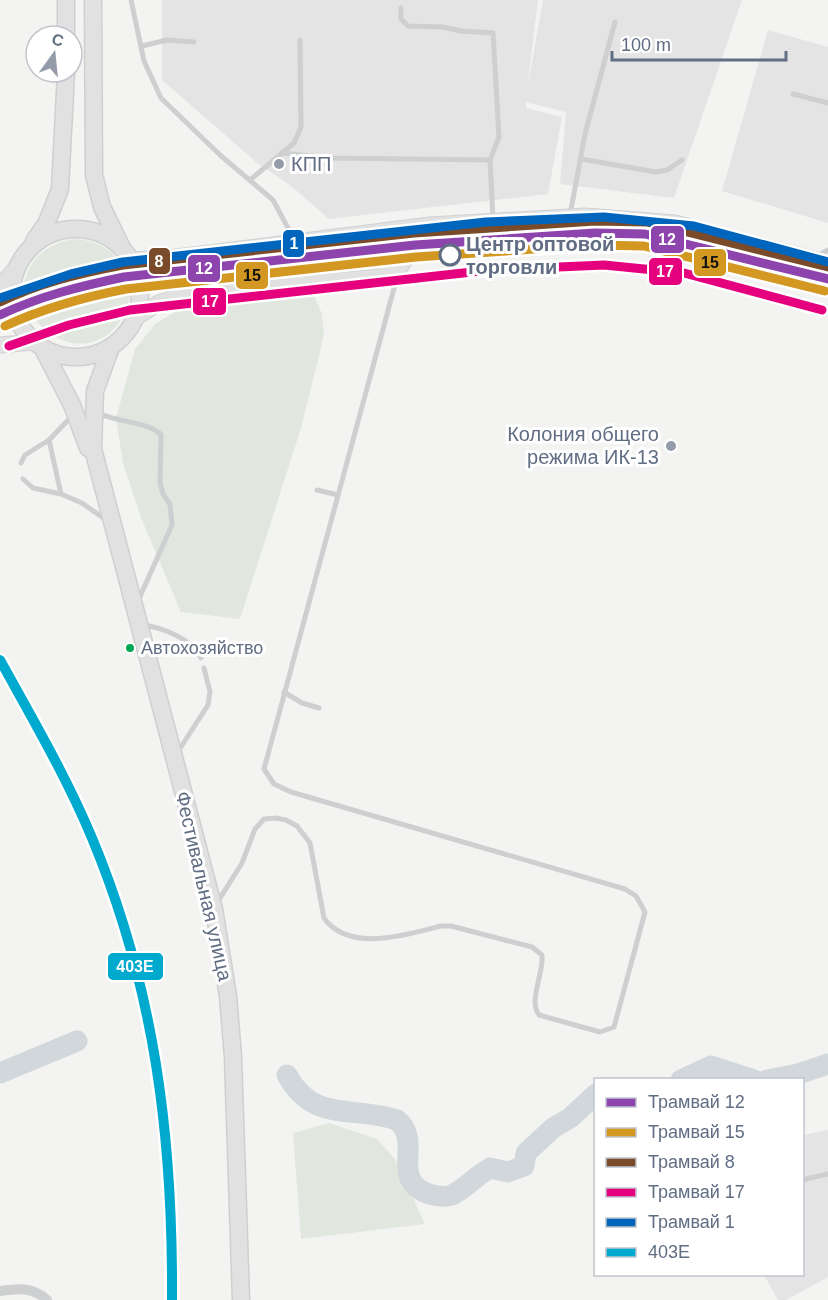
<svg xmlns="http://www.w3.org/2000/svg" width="828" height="1300" font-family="Helvetica,sans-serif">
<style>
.built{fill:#e3e4e3}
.green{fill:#e1e7df}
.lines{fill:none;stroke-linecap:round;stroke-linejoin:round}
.river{stroke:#d1d7db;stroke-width:21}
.secondary-casing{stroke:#cfd1d1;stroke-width:17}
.primary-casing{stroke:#ced0d0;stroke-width:19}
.lane{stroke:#cecfd0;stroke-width:5}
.street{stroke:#cecfd0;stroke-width:10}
.secondary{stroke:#e1e1e2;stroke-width:15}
.primary{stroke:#e1e1e2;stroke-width:16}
.tram{stroke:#c4c5c6;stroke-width:1.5}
.rail-1-casing{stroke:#fff;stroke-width:15}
.rail-1{stroke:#00a9ce;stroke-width:10}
.tram-1-casing{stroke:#fff;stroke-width:14}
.tram-2-casing{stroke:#fff;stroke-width:14}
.tram-3-casing{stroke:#fff;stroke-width:14}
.tram-4-casing{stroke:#fff;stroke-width:14}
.tram-5-casing{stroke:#fff;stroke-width:14}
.tram-1{stroke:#8e44ad;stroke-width:9}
.tram-2{stroke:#d29821;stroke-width:9}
.tram-3{stroke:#7a4b2a;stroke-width:9}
.tram-4{stroke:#e5007d;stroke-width:9}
.tram-5{stroke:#0065bd;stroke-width:9}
.poi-dot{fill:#949caa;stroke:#fff;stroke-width:2}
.stop-dot{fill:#fff;stroke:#616d83;stroke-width:3}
.bus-dot{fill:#00a651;stroke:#fff;stroke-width:2}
.labels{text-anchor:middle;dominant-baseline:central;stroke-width:6;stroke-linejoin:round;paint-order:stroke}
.bus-label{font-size:18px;fill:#616d83;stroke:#fff;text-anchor:start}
.poi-label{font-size:20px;fill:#616d83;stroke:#fff;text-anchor:start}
.stop-label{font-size:20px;font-weight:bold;fill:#616d83;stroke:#fff;text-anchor:start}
.street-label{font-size:20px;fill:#616d83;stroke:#fff}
.line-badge{stroke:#fff;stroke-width:2}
.badge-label{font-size:16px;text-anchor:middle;font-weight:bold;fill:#fff}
.pale-badge-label{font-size:16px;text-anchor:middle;font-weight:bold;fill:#111}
</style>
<rect width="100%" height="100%" fill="#f3f4f1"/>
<g class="built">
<path d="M162,0h376l-11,90 16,-90h199l-68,198 -114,-14 6,-72 -40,-10v6l36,9 -14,77 -219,25 -39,-34 -34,-23 -94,-82z"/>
<path d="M768,30l60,17v176l-106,-32z"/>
<path d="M828,1130v147l-42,23h-8l-14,-25 38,-1 1,-139z"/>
</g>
<g class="green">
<path d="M72,239c26,1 41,10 55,33l-26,4 -79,22c2,-33 17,-51 50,-59z"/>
<path d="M131,289c-7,60 -66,74 -100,25z"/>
<path d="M314,295l8,19 2,20 -5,22 -18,72 -61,191 -59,-7 -40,-94 -18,-55 -7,-45 19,-69 21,-26 33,-19 42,-8z"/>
<path d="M329,1123l48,16 18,20 30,65 -124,15 -8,-106z"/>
</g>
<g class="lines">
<g class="river">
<path d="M0,1073l77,-32"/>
<path d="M287,1075c27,49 66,30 110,45 27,22 -9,59 32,74 7,2 15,4 23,1 14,-7 24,-19 38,-27l18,4 16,-6 2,-13 27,-25 17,-10 26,-24"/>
<path d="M681,1080l30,-14 43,14"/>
<path d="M767,1080l31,-6 30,-10"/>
</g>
<g class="secondary-casing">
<g id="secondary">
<path d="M131,260l38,-2 261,-33 155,-9 90,7 153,40"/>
<path d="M0,286l17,-19"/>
<path d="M135,318l24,-15 26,-9 194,-17 21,-10 30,-42"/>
<path d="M0,345l34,-3"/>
</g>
</g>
<g class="primary-casing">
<g id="primary">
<path d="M66,0v36"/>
<path d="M93,0l1,175 8,32 19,39"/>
<circle cx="76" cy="293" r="64"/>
<path d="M34,241l13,-19 13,-33 6,-117"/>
<path d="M111,347l-16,44 -2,58 121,460 14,87 5,61 8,243"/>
<path d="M43,349l29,56 16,43"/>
</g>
</g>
<g class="lane">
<path d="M131,0l13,61 17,37 59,57 53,45 22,41"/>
<path d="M401,8v11l7,7 34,1 19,4 32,2 6,104 -9,23 3,59"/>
<path d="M142,46l25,-6 27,2"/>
<path d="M793,94l35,9"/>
<path d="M283,153l46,5 161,2"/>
<path d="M581,159l75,13 11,-2 15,-10"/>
<path d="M250,180l44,-37 7,-16 -1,-87"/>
<path d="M570,215l15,-81 30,-112"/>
<path d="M816,257l12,-7"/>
<path d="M98,413c17,9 53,9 63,22l-1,48 3,11 7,10 2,21 -34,76"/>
<path d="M72,416l-23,24 12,54 21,9 27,19"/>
<path d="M21,463l4,-8 24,-15"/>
<path d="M23,479l10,9 28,6"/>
<path d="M317,490l21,5"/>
<path d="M142,625c19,2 51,14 59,33"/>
<path d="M284,692l18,11 17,5"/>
<path d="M177,753l31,-48 2,-13 -6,-24"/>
<path d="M217,903l25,-40 13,-34 9,-10 12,-1 10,2 11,6 13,17 14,75c25,35 82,17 117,8h10l81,21 10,8c2,18 -14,46 -3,60l61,17 14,-5 31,-115 -9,-16 -11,-7 -334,-97 -17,-8 -10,-15 135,-499"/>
<path d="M802,1180l26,-6"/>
</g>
<path class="street" d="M0,1291c18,-3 33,-4 47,9"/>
<use href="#secondary" class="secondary"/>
<use href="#primary" class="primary"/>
<path class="tram" d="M796,271h15l17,-5"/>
<g class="rail-1-casing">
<path id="rail-1" d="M0,660c32,58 66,116 92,178 63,151 81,299 80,462"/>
</g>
<use href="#rail-1" class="rail-1"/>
<g class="tram-1-casing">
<path id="tram-1" d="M0,315c40,-19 81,-29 124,-38l291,-32 180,-12 50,1 183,45"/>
</g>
<g class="tram-2-casing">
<path id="tram-2" d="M5,326c39,-18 79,-29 121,-37l290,-32 179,-12 49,1 181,45"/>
</g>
<g class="tram-3-casing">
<path id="tram-3" d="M0,302c39,-19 80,-29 123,-37l291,-32 181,-12 52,1 181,45"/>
</g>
<g class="tram-4-casing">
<path id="tram-4" d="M9,346l60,-21 61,-15 360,-40 114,-5 80,8 138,37"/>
</g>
<g class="tram-5-casing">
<path id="tram-5" d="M0,298l71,-24 52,-12 363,-40 118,-5 90,9 134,36"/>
</g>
<use href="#tram-1" class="tram-1"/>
<use href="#tram-2" class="tram-2"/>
<use href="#tram-3" class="tram-3"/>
<use href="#tram-4" class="tram-4"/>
<use href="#tram-5" class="tram-5"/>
</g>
<g class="poi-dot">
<circle cx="279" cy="164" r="6"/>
<circle cx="671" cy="446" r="6"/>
</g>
<circle class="stop-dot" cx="450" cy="255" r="10"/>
<circle class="bus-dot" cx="130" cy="648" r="5"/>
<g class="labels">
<g class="bus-label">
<text x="141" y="648">Автохозяйство</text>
</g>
<g class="poi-label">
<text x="291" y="164">КПП</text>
<text x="659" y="434" text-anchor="end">Колония общего<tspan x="659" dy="23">режима ИК-13</tspan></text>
</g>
<g class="stop-label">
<text x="466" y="244">Центр оптовой<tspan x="466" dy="23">торговли</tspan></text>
</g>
<g class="street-label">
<text transform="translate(204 886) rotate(77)">Фестивальная улица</text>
</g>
</g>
<g class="line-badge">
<rect x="650" y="225" width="35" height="29" rx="6" fill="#8e44ad"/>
<rect x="282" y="229" width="23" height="29" rx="6" fill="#0065bd"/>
<rect x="148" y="247" width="23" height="28" rx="6" fill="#7a4b2a"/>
<rect x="693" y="248" width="34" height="29" rx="6" fill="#d29821"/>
<rect x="187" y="254" width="34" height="29" rx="6" fill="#8e44ad"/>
<rect x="648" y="257" width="35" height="29" rx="6" fill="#e5007d"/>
<rect x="235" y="261" width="34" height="29" rx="6" fill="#d29821"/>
<rect x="192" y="287" width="35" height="29" rx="6" fill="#e5007d"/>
<rect x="107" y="952" width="57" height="29" rx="6" fill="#00a9ce"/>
</g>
<g class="badge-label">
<text x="667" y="245">12</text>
<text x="294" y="249">1</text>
<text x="159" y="267">8</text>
<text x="204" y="274">12</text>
<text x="665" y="277">17</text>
<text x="210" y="307">17</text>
<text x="135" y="972">403Е</text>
</g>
<g class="pale-badge-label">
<text x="710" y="268">15</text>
<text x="252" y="281">15</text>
</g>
<rect x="594" y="1078" width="210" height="198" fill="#ffffff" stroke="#c0c5cd" stroke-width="1.5"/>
<rect x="606" y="1098" width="30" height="9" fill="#8e44ad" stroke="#c0c5cd" stroke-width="1.5"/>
<text x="648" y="1108" font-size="18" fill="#616d83">Трамвай 12</text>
<rect x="606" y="1128" width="30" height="9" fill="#d29821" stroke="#c0c5cd" stroke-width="1.5"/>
<text x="648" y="1138" font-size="18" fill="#616d83">Трамвай 15</text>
<rect x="606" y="1158" width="30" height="9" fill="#7a4b2a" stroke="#c0c5cd" stroke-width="1.5"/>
<text x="648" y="1168" font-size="18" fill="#616d83">Трамвай 8</text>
<rect x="606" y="1188" width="30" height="9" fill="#e5007d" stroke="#c0c5cd" stroke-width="1.5"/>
<text x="648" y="1198" font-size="18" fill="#616d83">Трамвай 17</text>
<rect x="606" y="1218" width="30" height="9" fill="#0065bd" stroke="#c0c5cd" stroke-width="1.5"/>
<text x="648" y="1228" font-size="18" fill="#616d83">Трамвай 1</text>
<rect x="606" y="1248" width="30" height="9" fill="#00a9ce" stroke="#c0c5cd" stroke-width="1.5"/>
<text x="648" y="1258" font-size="18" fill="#616d83">403Е</text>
<g transform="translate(54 54) rotate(15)"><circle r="28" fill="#ffffff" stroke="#c0c5cd" stroke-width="1.5"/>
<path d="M0-4.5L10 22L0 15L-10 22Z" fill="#949caa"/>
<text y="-9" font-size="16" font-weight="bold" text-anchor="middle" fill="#616d83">С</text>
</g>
<path d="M612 51v9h174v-9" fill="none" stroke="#616d83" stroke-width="3"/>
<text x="621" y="51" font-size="18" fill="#616d83" stroke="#ffffff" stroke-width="4.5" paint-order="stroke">100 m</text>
</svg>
